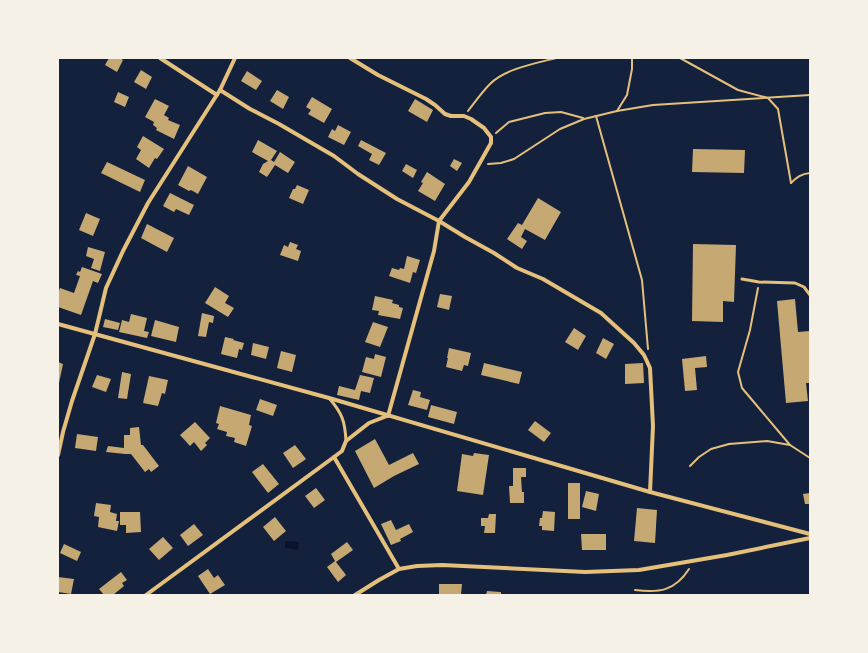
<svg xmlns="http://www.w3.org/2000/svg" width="868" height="653" font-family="'PT Sans Narrow',sans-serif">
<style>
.water{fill:#0b132b}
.building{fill:#c6a872}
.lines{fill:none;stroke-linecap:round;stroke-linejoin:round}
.path{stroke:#e5c07b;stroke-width:2}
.service{stroke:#e5c07b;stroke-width:3}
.minor{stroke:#e5c07b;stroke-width:4}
</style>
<rect width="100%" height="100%" fill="#14213d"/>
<path class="water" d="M285,541l14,1 -1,8 -13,-2z"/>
<g class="building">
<path d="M109,58h11l3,2 -6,12 -12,-7z"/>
<path d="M141,70l11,7 -6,12 -12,-7z"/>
<path d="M247,71l15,10 -6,9 -15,-9z"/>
<path d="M277,90l12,7 -6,12 -13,-8z"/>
<path d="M118,92l11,5 -4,10 -11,-5z"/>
<path d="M312,97l20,12 -8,14 -16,-9 3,-4 -5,-3z"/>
<path d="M155,99l14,7 -5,9 5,3 -1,2 12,5 -6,14 -18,-9 1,-2 -4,-3 1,-3 -9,-5z"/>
<path d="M415,99l18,11 -6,12 -19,-11z"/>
<path d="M338,125l13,7 -7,13 -16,-8 4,-8 3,2z"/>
<path d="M143,136l21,13 -7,10 -2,-1 -6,10 -13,-9 5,-9 -4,-3z"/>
<path d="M258,140l19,11 -6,9 3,2 6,-10 15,10 -7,11 -13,-8 -8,12 -8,-5 4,-8 5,-3 -16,-9z"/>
<path d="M361,140l25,13 -7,12 -10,-5 3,-6 -14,-8z"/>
<path d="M693,149l52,1 -1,23 -52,-1z"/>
<path d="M454,159l8,4 -5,8 -7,-5z"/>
<path d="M107,162l38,18 -5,12 -39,-19z"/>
<path d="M406,164l11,6 -4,8 -11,-7z"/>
<path d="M188,166l19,11 -9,17 -7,-4 -2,1 -11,-6z"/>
<path d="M427,172l18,12 -10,17 -17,-10 5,-8 -2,-1z"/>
<path d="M297,185l12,5 -6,14 -14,-6 4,-9h2z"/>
<path d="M170,193l24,12 -5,10 -13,-6 -2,3 -11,-6z"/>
<path d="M538,198l23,14 -16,28 -20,-11 -4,8 6,4 -5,8 -15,-10 11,-16 4,2z"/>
<path d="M86,213l14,6 -7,17 -14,-6z"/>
<path d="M147,224l27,14 -7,14 -26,-14z"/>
<path d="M290,242l8,3 -2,4 5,2 -3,10 -18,-6 4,-10 4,2z"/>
<path d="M693,244l43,1 -2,57 -11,-1v21l-31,-1z"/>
<path d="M88,247l17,5 -5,19 -9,-3 3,-9 -8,-3z"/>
<path d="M407,256l13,4 -4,13 -3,-1 -3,11 -21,-7 3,-8 7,2 1,-2 4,1z"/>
<path d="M82,267l20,7 -4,9 -5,-2 -12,34 -23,-8v-14l2,-5 14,5 6,-17 -4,-1 2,-4 2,1z"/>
<path d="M215,287l14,9 -4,7 9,5 -6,9 -23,-14z"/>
<path d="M440,294l12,2 -3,14 -12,-3z"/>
<path d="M375,296l18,4 -1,3 7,2v2l4,1 -3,11 -22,-4 1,-4 -7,-1z"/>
<path d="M795,299l3,33 12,-1v52h-4l2,18 -22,2 -9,-102z"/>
<path d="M202,313l12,3 -1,7 -4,-1 -3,15 -8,-1z"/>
<path d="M131,314l16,4 -3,13 5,1 -2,6 -28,-6 3,-12 7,2z"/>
<path d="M105,319l15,4 -2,7 -15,-3z"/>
<path d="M155,320l24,7 -3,15 -25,-6z"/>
<path d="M373,322l15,5 -8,20 -15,-5z"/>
<path d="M574,328l12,8 -8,14 -13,-8z"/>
<path d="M225,337l9,2 -1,1 11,3 -2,7 -3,-1 -2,9 -16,-4z"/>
<path d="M603,338l11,6 -8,15 -10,-6z"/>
<path d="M253,343l16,4 -3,12 -15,-4z"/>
<path d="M449,348l22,5 -3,13 -4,-1 -2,6 -16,-4 2,-9h-1z"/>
<path d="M281,351l15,4 -4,17 -15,-4z"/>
<path d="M375,354l11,3 -5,20 -19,-5 4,-15 8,2z"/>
<path d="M706,356l1,11 -12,1 2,22 -12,1 -3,-32z"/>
<path d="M58,362l5,2 -4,19h-1z"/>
<path d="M484,363l38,9 -3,12 -38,-9z"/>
<path d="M643,363l1,20 -19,1v-20z"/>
<path d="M122,372l9,2 -4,25 -9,-1z"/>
<path d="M97,375l14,4 -5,13 -14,-5z"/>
<path d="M360,375l14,3 -4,15 -9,-2 -2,9 -22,-5 2,-9 16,4z"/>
<path d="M149,376l19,4 -3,14 -3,-1 -4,13 -15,-3z"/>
<path d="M413,390l8,2 -1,5 10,3 -3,10 -19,-5z"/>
<path d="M260,399l17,6 -4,11 -17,-6z"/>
<path d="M431,405l26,7 -3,12 -26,-7z"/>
<path d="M220,406l31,9 -2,10 3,1 -6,20 -12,-4 1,-4 -9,-2 1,-4 -10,-3 2,-5 -3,-1z"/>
<path d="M535,421l16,12 -7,9 -16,-12z"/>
<path d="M195,422l15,16 -5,5 2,2 -6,6 -7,-9 -4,4 -10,-11z"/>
<path d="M139,427l2,18h2l16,21 -8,6 -2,-3 -4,3 -14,-18h-6l-19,-2 2,-6 16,2v-13h6v-7z"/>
<path d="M77,434l21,3 -2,14 -21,-3z"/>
<path d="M375,439l14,26 24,-12 6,11 -25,12 -20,12 -19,-37z"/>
<path d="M295,445l11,14 -13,9 -10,-15z"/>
<path d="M474,453l15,2 -6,40 -26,-4 5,-37 11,2z"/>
<path d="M263,464l16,20 -11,9 -16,-21z"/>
<path d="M513,468h13v9h-5l1,15h2v11h-14l-1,-17h4z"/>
<rect x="568" y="483" width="12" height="36"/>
<path d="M316,488l9,12 -11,8 -9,-12z"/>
<path d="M586,491l13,3 -3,17 -14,-4z"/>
<path d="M810,493v11h-5l-2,-10z"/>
<path d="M96,503l15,2 -1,7 7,2 -1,7h3l-2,10 -19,-4 1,-10 -5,-1z"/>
<path d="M637,508l20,2 -2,33 -21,-2z"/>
<path d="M543,511l12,1 -1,19 -12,-1v-4h-3l1,-8h2z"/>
<path d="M120,512h20l1,20 -15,1v-8h-6z"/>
<path d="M489,514h7l-1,19h-11l1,-7h-4v-8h7z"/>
<path d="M275,517l11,14 -12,10 -11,-14z"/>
<path d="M391,520l5,10 13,-6 4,8 -13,7 1,2 -10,4 -10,-21z"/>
<path d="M194,524l9,11 -15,11 -8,-11z"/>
<path d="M581,534h25v16h-24z"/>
<path d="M163,537l10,11 -14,12 -10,-11z"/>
<path d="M347,542l6,8 -17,12 10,13 -8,7 -11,-15 8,-6 -4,-7z"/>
<path d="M64,544l17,8 -4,9 -17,-8z"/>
<path d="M208,569l6,9 4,-3 7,10 -15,9 -12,-18z"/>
<path d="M121,572l6,8 -5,3 2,3 -11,9h-9l-5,-6z"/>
<path d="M58,577l16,2 -3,15 -13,-2z"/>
<path d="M439,584h23l-1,11h-22z"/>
<path d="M487,591l14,1v3h-15z"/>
</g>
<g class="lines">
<g class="path">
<path d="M680,58l58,32 30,8 10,11 13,74"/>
<path d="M468,111c7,-9 14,-19 22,-27 14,-15 47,-21 66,-26"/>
<path d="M617,111l10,-16 5,-26v-11"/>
<path d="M596,116l46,164 6,69"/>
<path d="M496,133l13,-11 36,-9 16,-1 22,6"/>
<path d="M488,164l13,-1 13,-4 46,-30 24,-10 33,-8 36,-6 157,-10"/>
<path d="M791,183c6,-6 10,-9 19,-10"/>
<path d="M758,288l-8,42 -12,42 4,16 48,57 20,13"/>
<path d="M690,466l9,-9 12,-8 18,-5 38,-3 23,4"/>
<path d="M635,590c24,3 40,1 54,-21"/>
</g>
<g class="service">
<path d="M742,279l17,3 36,1 9,4 6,8"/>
<path d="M329,398c13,15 16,23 17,43"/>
</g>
<g class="minor">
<path d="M160,58l57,37"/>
<path d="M350,58l28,17 48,24 9,6 10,9 6,2h13l7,3 13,9 7,9v6l-22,39 -30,39 26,16 29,16 23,15 26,11 58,34 33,30 10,12 6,13 3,58 -3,66"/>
<path d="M220,90l30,19 29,15 55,32 24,18 39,25 42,22 -5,30 -46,165"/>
<path d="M58,324l271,74 321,94 160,42"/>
<path d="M58,455l5,-23 9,-31 23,-67 11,-46 17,-37 25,-48 72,-113 15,-32"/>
<path d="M334,457l65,112"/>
<path d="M146,595l188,-138 8,-6 4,-10 23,-18 18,-7"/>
<path d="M355,595l24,-15 20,-11 18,-3 25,-1 143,7 54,-2 88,-15 83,-17"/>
</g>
</g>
<rect width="868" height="653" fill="none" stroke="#f6f1e7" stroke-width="118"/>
</svg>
